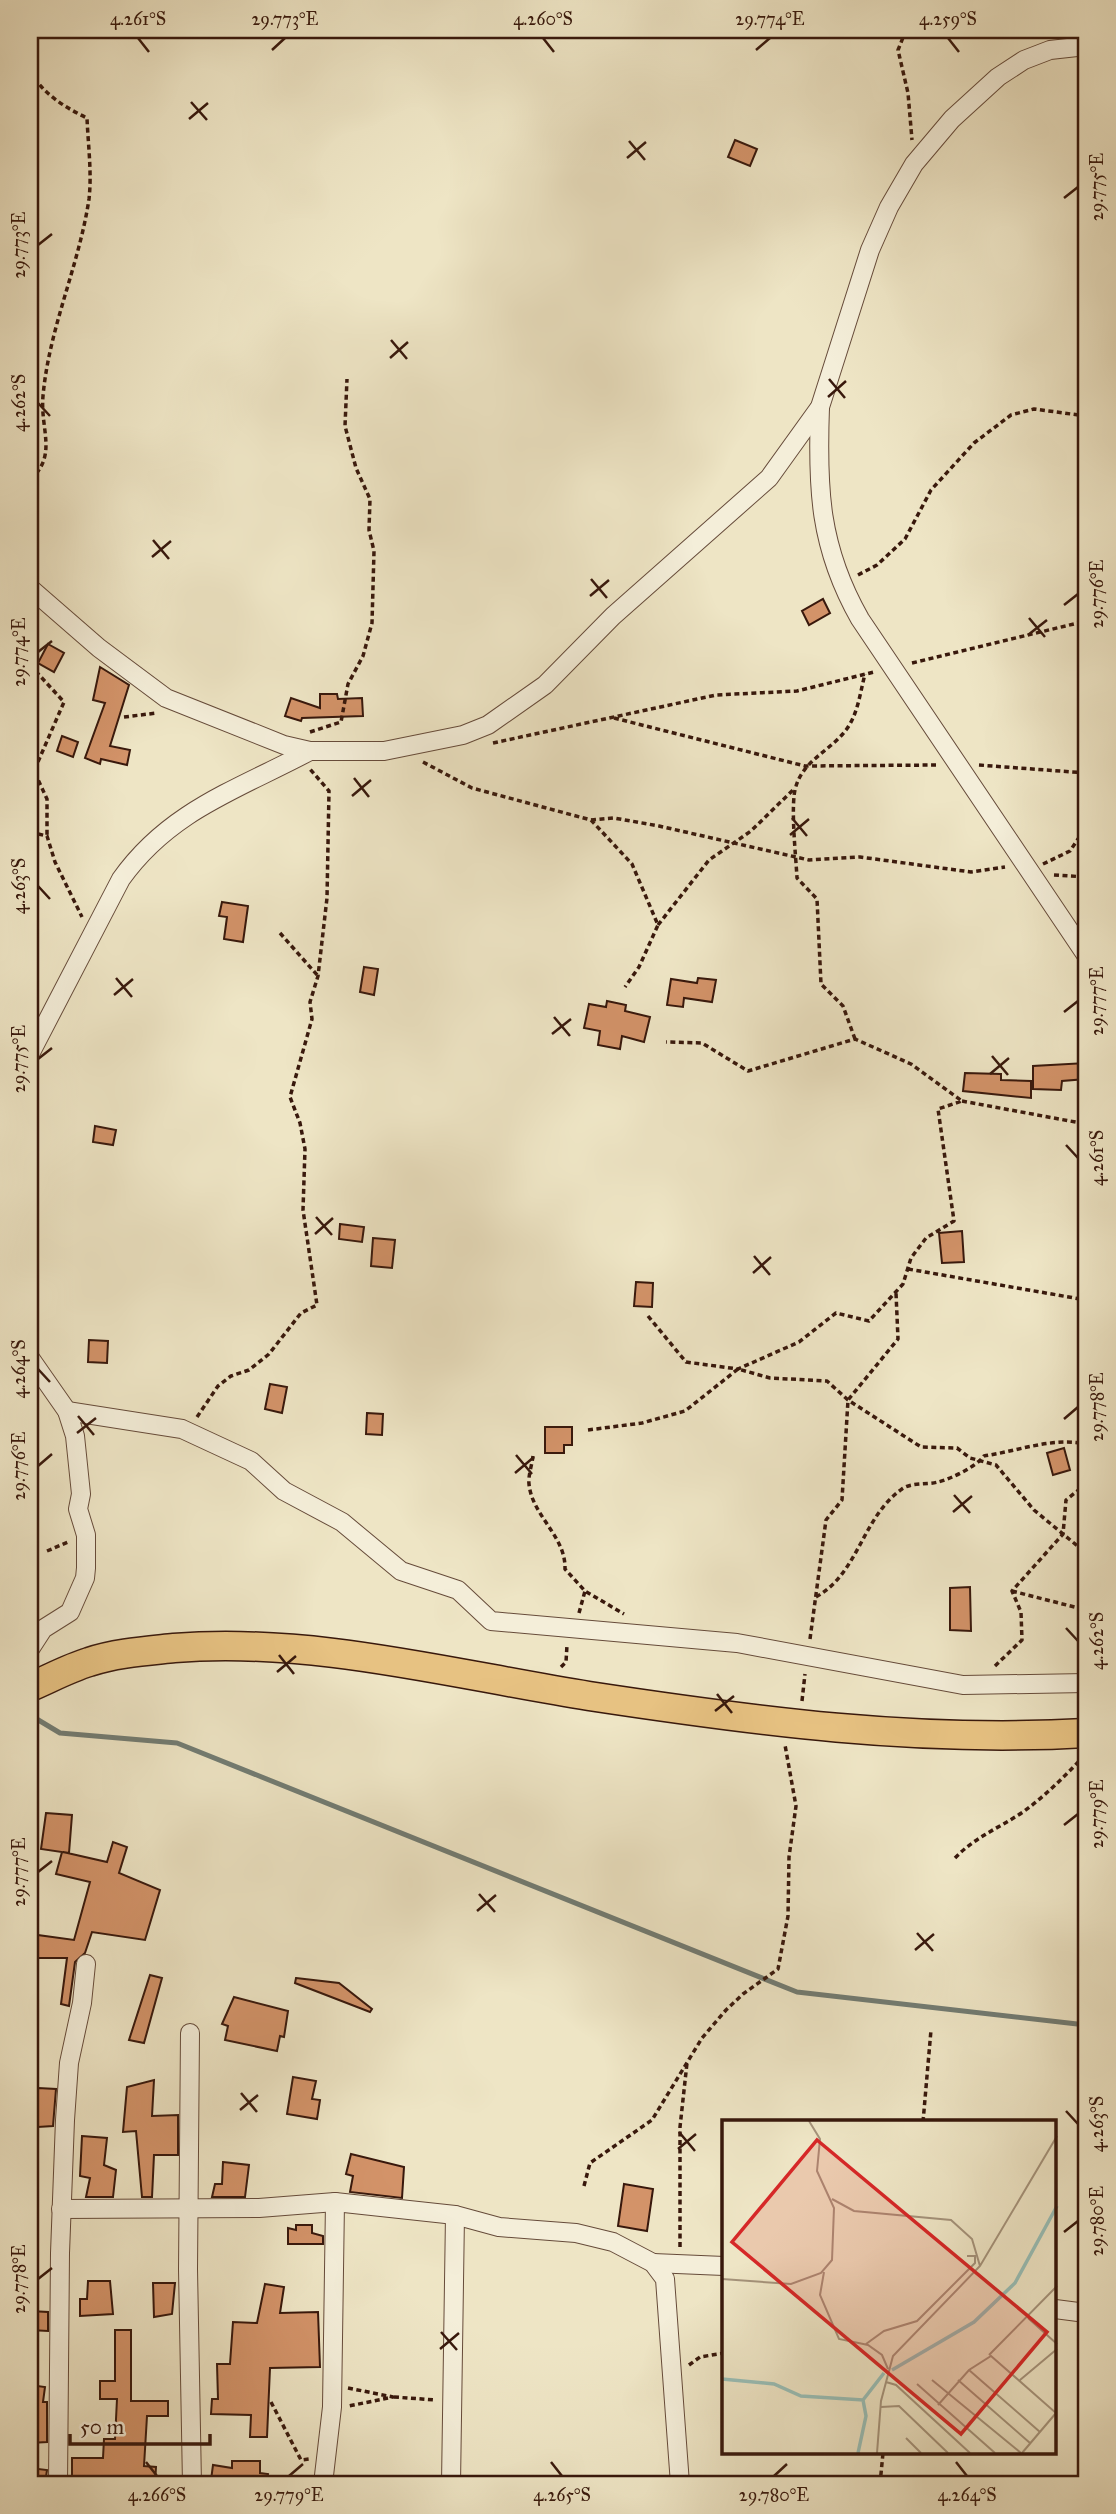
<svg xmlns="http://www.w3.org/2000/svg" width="1116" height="2514" font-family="'IM FELL Great Primer',serif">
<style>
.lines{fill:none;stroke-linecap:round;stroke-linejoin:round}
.stream{stroke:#727c73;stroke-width:5}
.building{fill:#d39369;stroke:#38180c;stroke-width:2}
.street-casing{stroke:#664b3a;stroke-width:20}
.primary-casing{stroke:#38180c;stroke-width:31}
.path{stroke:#38180c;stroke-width:3.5;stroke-dasharray:5 3.5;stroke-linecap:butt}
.street{stroke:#f4eed9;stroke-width:18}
.primary{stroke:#e7c282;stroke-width:28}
.ticks{fill:none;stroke:#38180c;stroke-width:2.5}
.inset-river{fill:none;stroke:#99bfb7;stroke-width:3.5}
.inset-road{fill:none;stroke:#a5937b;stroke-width:2}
.view{fill:#d62828;fill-opacity:0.15;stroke:#d62828;stroke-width:3.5}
.inset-edge{fill:none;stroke:#38180c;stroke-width:3.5}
.neatline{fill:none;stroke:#38180c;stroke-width:2.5}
.ticks-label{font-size:18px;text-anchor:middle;fill:#38180c}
</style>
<rect width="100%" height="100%" fill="#eee5c5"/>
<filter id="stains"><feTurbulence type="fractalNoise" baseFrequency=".00286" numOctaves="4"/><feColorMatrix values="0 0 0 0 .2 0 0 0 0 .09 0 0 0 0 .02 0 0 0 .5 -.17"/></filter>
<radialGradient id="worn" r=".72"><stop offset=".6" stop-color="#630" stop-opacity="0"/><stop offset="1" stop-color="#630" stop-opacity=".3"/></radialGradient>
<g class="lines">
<path class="stream" d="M30,1715l30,18 117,10 620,249 289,33"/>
</g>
<g class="building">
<path d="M735,140l22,9 -7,17 -22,-9z"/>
<path d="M823,599l7,14 -21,12 -7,-14z"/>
<path d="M48,644l16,9 -10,19 -16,-9z"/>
<path d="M100,667l29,18 -19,61 20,4 -3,15 -26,-6 -1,5 -15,-6 20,-55 -12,-3z"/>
<path d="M320,694h17l1,5 24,-1 1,18 -61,2 -1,3 -16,-5 6,-18 29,10z"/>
<path d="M62,736l16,6 -5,15 -16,-6z"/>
<path d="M222,902l26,4 -5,36 -19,-3 3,-22 -8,-1z"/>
<path d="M364,967l14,2 -4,26 -14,-3z"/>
<path d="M698,978l18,2 -4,22 -28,-4 -1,9 -16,-2 4,-26 26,4z"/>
<path d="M607,1001l19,4 -1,6 25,6 -6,25 -22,-6 -2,13 -22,-4 2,-14 -16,-3 3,-14 2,-10 17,3z"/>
<path d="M1086,1063v16l-24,2 -1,9 -28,-1v-23z"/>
<path d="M965,1073l36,1v6l30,1v17l-68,-7z"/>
<path d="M95,1126l21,4 -3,15 -20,-3z"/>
<path d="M340,1224l24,3 -2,15 -23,-3z"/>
<path d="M962,1231l2,31 -22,1 -3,-30z"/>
<path d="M373,1238l22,2 -3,28 -21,-2z"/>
<path d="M636,1282l17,1 -1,24 -18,-1z"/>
<path d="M89,1340l19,1 -1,22 -19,-1z"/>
<path d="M270,1384l17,3 -5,26 -17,-4z"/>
<path d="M367,1413l16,1 -1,21 -16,-1z"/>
<path d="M545,1427h27v18h-8v8h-19z"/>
<path d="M1064,1448l6,22 -17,5 -6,-22z"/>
<path d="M970,1587l1,44 -21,-1v-42z"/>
<path d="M46,1813l26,2 -3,38 -6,-1 44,10 6,-20 14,5 -8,26 41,17 -15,50 -53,-8 -7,21 -10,9 -6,44 -8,-2 6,-46h-37v-24l44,6 16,-58 -34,-8 6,-22 -21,-3z"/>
<path d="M150,1975l12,3 -18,65 -15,-3z"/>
<path d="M296,1978l43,5 33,26 -2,3 -75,-29z"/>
<path d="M234,1997l54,14 -4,26 -4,-1 -3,15 -52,-11 3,-14 -6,-2z"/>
<path d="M293,2077l23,4 -4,18 8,1 -3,19 -30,-5z"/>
<path d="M154,2080l-2,36 26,-1v40h-24l-2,42h-10l-6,-66 -13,1 4,-45z"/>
<path d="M38,2088l18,1 -3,37 -15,1z"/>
<path d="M82,2136l25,2 -3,27 12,5 -3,27h-27l4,-19 -10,-2z"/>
<path d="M351,2154l53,13 -2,31 -52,-6 3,-16 -7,-2z"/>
<path d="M223,2162l26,3 -4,32h-33l3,-13h7z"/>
<path d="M624,2184l29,5 -6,42 -29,-5z"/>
<path d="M296,2225h16v8l11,3v8h-35v-16l8,2z"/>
<path d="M88,2281h22l3,33 -33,2v-17h7z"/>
<path d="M153,2283h22l-3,31 -18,3z"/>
<path d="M265,2284l19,3 -4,26 38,-1 2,55 -50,1 -3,69h-17l1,-22 -40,-1 1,-15h6l-1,-35h13l3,-42 24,1z"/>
<path d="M30,2311l18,1v19l-18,-1z"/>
<path d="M115,2330h16v71h37v15h-21l-3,50 12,1 -1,17h-83v-26h31l1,-19h11l2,-40h-17v-18h15z"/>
<path d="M30,2385l15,2 -2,15h4v40l-17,1z"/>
<path d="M232,2461h28v12l8,1 -1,7 -56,-1 2,-15 19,3z"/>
<path d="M30,2468l17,2 -2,14h-15z"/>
</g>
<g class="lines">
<g class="street-casing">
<g id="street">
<path d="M820,407c-3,81 -1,140 40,212l226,336"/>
<path d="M30,588l69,60 67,50 118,47 26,6h74l79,-16 25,-10 57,-40 68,-69 156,-138 51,-71 50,-157 19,-43 25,-43 38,-45 46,-42 26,-17 26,-10 36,-4"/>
<path d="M30,1054l91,-175c49,-69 118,-90 189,-128"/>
<path d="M30,1358l37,53 8,25 6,58 -3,15 8,26v33l-1,10 -15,34 -27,17 -13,20"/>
<path d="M67,1411l115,18 69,32 33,30 58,31 59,49 57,19 33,31 246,22 226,42 123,-2"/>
<path d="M190,2033l-2,236 4,215"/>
<path d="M61,2209l198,-1 76,-6 120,13 44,12 77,6 37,9 40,21 12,16 15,205"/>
<path d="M653,2263l71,3"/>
<path d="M1055,2309l31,4"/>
<path d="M58,2484l2,-231 5,-133 4,-57 13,-60 4,-39"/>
<path d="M323,2484l9,-77 3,-205"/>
<path d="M451,2484l4,-269"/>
</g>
</g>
<g class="primary-casing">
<path id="primary" d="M30,1687c19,-8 39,-19 59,-25 27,-9 57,-11 85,-14 140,-11 277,26 415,48 165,25 330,47 497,37"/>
</g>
<g class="path">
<path d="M906,30l-8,20 10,43 4,47"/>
<path d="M30,71c12,22 34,36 57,47 1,26 5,55 2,81 -10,67 -40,129 -46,197 -3,34 15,59 -13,84"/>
<path d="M858,575l19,-10 28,-26 26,-49 43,-47 37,-28 23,-6 52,7"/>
<path d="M912,663l174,-42"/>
<path d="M30,665l34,37 -30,69 13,28v37"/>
<path d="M124,717l33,-4"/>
<path d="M614,718l191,48 131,-1"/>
<path d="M310,732l31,-10 7,-38 15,-28 9,-33 2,-72 -5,-21 1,-31 -14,-31 -11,-42 2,-47"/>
<path d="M493,743l223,-48 81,-4 77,-19"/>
<path d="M423,762l49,26 119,32 41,44 26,61 -19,42 -14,20"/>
<path d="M979,765l107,8"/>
<path d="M591,820l23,-2 45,8 150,34 51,-3 111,15 34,-5"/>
<path d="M30,832l17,4 8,26 27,55"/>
<path d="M1043,864l27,-13 16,-24"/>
<path d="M1054,875l32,2"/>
<path d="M658,925l51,-65 42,-29 44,-43"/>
<path d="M280,933l38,43"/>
<path d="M855,1039l-12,-33 -22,-22 -4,-85 -20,-21c-1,-21 -7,-74 -1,-92 8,-26 34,-35 50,-56 12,-16 14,-37 19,-56"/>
<path d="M962,1101l124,23"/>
<path d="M908,1269l178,31"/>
<path d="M648,1316l38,46 52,7 61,-27 37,-29 33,8 34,-37 8,-26 15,-20 28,-17 -16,-112 24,-8 -51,-37 -56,-25 -107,32 -46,-28 -36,-1"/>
<path d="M197,1417l21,-31 13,-10 18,-6 20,-16 32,-41 16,-8 -14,-95 2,-61 -5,-26 -10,-26 22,-78 -2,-17 8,-26 9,-78 2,-107 -19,-22"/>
<path d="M588,1430l54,-7 43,-12 53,-42 32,9 57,3 21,19 73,47 36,1 13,10 26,7 38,45 52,43"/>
<path d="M533,1456c-1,9 -5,20 -4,28 3,32 37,52 36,85l20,22 39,23"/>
<path d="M47,1551l21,-9"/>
<path d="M1012,1591l74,19"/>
<path d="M816,1597c43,-24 46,-80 86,-108 10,-7 25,-4 36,-7 13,-3 39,-16 46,-26 34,-5 68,-19 102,-12"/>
<path d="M579,1613l6,-22"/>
<path d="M810,1639l16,-119 16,-20 6,-100 50,-61 -2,-46"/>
<path d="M995,1666l27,-26 -1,-28 -9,-21 51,-57 3,-34 20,-16"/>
<path d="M561,1667l5,-5 1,-17"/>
<path d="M802,1701l3,-27"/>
<path d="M955,1858c20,-21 44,-30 68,-46 22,-16 41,-35 60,-55"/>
<path d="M923,2122l8,-92"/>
<path d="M584,2186l6,-23 62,-43 50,-82 24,-28 17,-16 35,-25 10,-53 1,-59 7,-51 -11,-61"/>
<path d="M680,2247v-120l7,-64"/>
<path d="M689,2365l11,-8 24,-4"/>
<path d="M348,2388l45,9 -44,9"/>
<path d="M394,2397l41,3"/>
<path d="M271,2402l30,58 8,-1"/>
<path d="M880,2484l3,-31"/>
</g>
<use href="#street" class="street"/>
<use href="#primary" class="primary"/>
</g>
<path class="ticks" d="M138,38l11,14M543,38l11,14M948,38l11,14M272,50l13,-12M756,50l14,-12M191,102l16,18M189,119l19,-16M629,141l16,19M627,158l19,-16M1064,198l14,-11M38,245l14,-11M391,340l16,19M390,358l18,-16M829,379l16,19M828,397l18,-16M38,403l12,13M153,540l16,19M152,557l19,-16M591,579l16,19M590,596l19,-16M1064,605l14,-11M1029,618l16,19M1028,635l19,-15M38,652l14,-11M354,778l15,19M352,796l19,-16M792,818l15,18M790,835l19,-16M38,886l12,13M116,978l16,19M114,995l19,-16M1064,1012l14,-11M554,1017l16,19M552,1034l19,-15M992,1056l16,19M38,1059l14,-11M990,1074l19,-16M1066,1145l12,13M316,1217l16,18M315,1234l18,-16M754,1256l16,19M753,1273l18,-16M38,1369l12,13M78,1416l16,19M1064,1419l14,-12M77,1433l19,-15M516,1455l16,19M38,1466l14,-12M515,1473l19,-16M954,1495l16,18M953,1512l19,-16M1066,1628l12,13M279,1655l15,19M277,1672l19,-16M717,1694l15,19M715,1711l19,-15M1064,1825l14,-11M38,1872l14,-11M479,1894l16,18M477,1911l19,-16M917,1933l16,18M915,1950l19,-16M241,2093l16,19M240,2110l18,-15M1066,2111l12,13M679,2132l16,19M678,2149l18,-15M1064,2232l14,-11M38,2279l14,-11M441,2332l16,18M440,2349l19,-16M146,2462l11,14M551,2462l11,14M956,2462l11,14M289,2476l14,-12M774,2476l13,-12"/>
<g transform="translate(722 2120)">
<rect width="334" height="334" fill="#eee5c5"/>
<path class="inset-river" d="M170,250l82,-48 41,-39 42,-77M0,259l52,5 27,12 62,4 21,-27M136,333l8,-37 -3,-16"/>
<path class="inset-road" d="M110,79l22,12 97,9 21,19 8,27M102,152l-4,23 19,44 29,6 14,10 6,14M0,159l69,5 30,-11 11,-13 2,-52 -17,-37 3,-32 -11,-18M306,198l29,26M144,224l18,-13 33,-10 58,-58v-7h-8M267,235l68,-69M247,250l71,62M210,260l89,73M236,260l72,63M298,260l37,-31M164,262l10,3 74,68M195,264l78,69M216,285l31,-35 22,-14 65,57 -34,40M159,287l18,-1 49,47M184,318l15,15M155,333l4,-52 12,-45 87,-90 77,-130"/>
<path class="view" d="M95,20l230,192 -86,102 -229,-192z"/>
<rect width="334" height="334" class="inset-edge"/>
</g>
<rect width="1116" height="2514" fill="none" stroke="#eee5c5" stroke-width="77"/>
<path d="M70 2434v10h140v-10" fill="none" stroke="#38180c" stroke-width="3.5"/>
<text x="80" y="2434" font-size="21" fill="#38180c" stroke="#f4eed9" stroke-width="5" paint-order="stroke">50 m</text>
<rect x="38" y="38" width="1040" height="2438" class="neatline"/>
<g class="ticks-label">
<text x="138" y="25">4.261°S</text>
<text x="285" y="25">29.773°E</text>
<text x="543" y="25">4.260°S</text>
<text x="770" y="25">29.774°E</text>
<text x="948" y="25">4.259°S</text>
<text transform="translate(1097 187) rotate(-90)" y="6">29.775°E</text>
<text transform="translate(19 245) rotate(-90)" y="6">29.773°E</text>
<text transform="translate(19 403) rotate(-90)" y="6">4.262°S</text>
<text transform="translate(1097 594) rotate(-90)" y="6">29.776°E</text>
<text transform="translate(19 652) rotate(-90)" y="6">29.774°E</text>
<text transform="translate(19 886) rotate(-90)" y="6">4.263°S</text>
<text transform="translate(1097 1001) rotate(-90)" y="6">29.777°E</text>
<text transform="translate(19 1059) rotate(-90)" y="6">29.775°E</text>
<text transform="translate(1097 1158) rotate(-90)" y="6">4.261°S</text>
<text transform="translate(19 1369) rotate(-90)" y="6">4.264°S</text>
<text transform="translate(1097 1407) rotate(-90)" y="6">29.778°E</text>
<text transform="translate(19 1466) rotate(-90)" y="6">29.776°E</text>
<text transform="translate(1097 1641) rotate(-90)" y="6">4.262°S</text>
<text transform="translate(1097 1814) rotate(-90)" y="6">29.779°E</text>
<text transform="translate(19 1872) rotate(-90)" y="6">29.777°E</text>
<text transform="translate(1097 2124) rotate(-90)" y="6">4.263°S</text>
<text transform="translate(1097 2221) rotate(-90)" y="6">29.780°E</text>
<text transform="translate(19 2279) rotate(-90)" y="6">29.778°E</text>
<text x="157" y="2501">4.266°S</text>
<text x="289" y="2501">29.779°E</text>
<text x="562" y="2501">4.265°S</text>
<text x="774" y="2501">29.780°E</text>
<text x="967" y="2501">4.264°S</text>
</g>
<rect width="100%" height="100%" filter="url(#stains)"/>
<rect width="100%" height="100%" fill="url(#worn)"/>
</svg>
